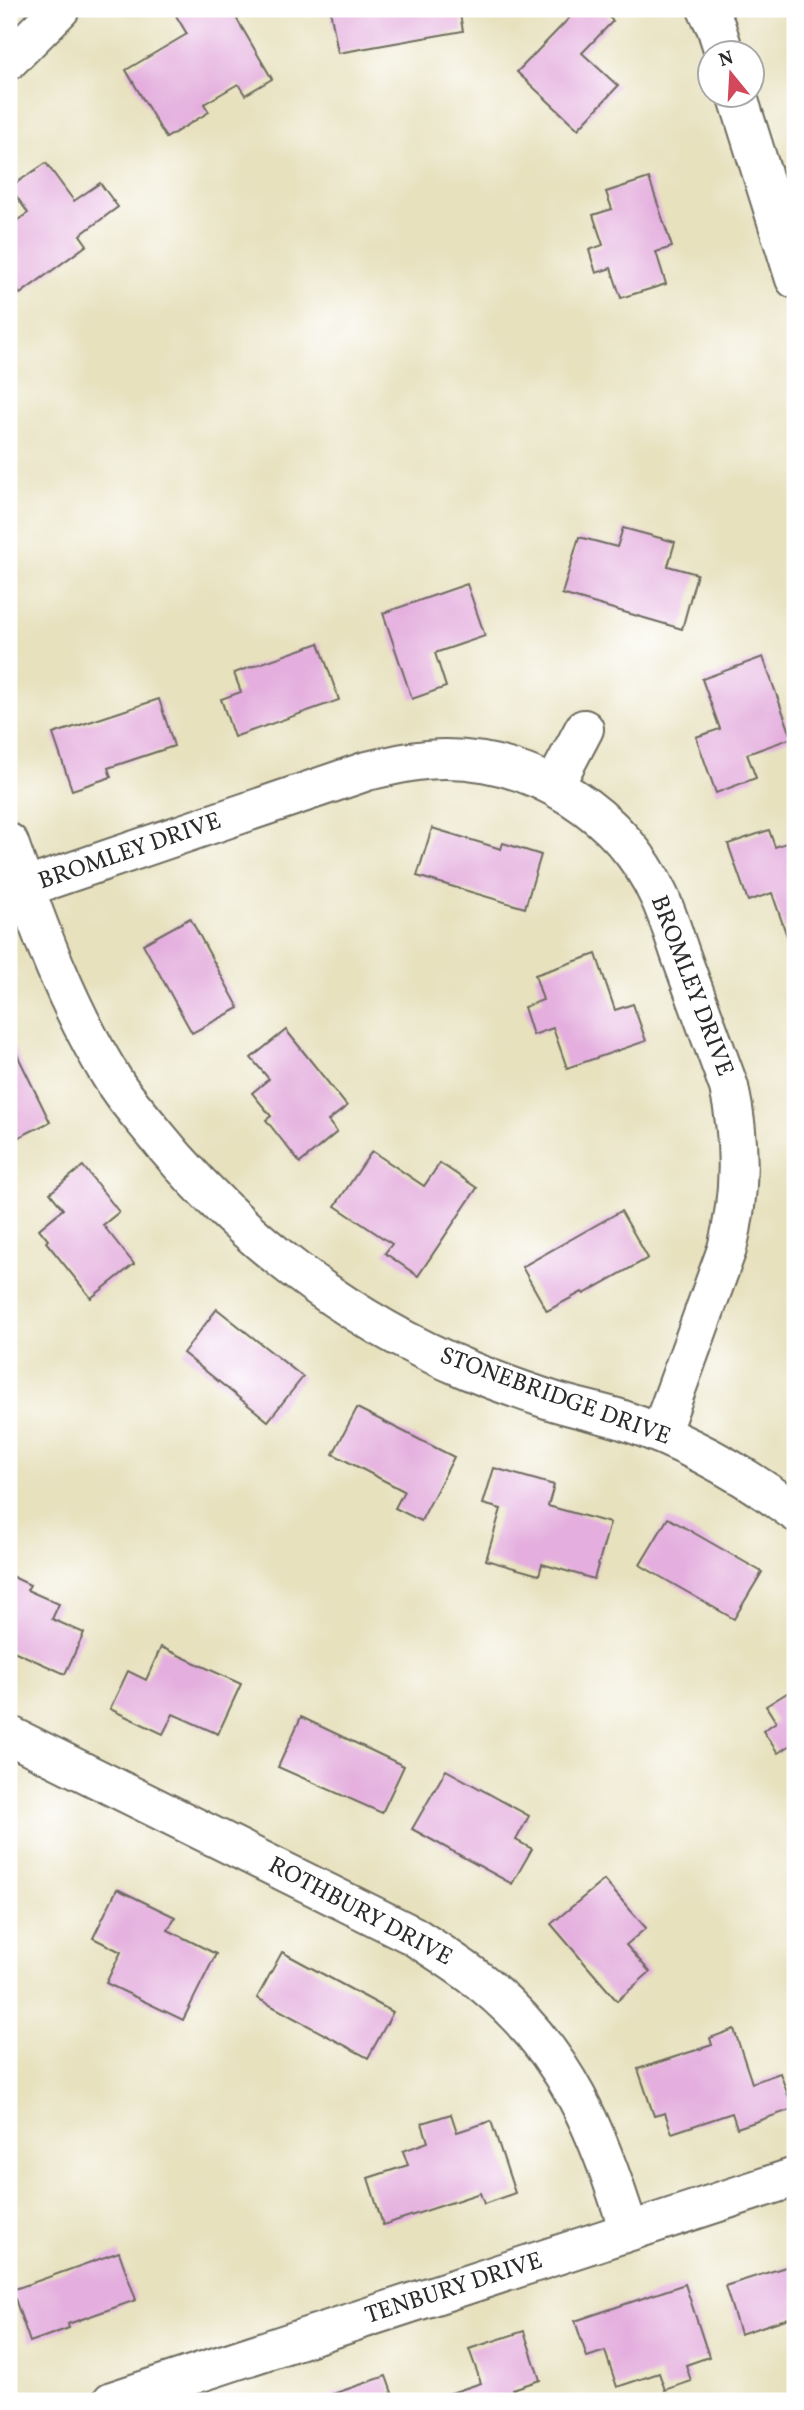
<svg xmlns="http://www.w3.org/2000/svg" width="804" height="2410" font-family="Vollkorn,serif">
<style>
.building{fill:#e4afde}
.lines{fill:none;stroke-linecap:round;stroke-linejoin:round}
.minor-casing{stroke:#6d6b5e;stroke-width:42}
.minor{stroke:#fff;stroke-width:38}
.labels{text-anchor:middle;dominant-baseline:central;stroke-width:7;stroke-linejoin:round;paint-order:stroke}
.street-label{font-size:24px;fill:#2b2b2b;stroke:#fff}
</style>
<rect width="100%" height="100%" fill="#fff"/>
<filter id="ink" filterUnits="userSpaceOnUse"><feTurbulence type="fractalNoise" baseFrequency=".0143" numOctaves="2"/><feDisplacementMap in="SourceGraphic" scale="14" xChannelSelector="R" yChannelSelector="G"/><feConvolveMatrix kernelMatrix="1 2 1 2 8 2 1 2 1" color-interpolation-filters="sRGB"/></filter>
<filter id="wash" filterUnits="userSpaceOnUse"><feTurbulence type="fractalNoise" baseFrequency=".00686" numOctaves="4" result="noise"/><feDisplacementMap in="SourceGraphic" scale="28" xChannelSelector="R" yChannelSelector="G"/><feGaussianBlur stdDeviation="1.57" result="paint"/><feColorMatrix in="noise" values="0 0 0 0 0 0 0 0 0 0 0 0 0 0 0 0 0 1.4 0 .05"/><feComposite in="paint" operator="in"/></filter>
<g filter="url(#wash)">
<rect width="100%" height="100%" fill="#e7e1be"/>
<g id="blocks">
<g class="building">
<path d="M172,9h59l41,70 -27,16 -7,-11 -34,20 5,8 -43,26 -40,-68 61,-36z"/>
<path d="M330,9h129l4,22 -125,22z"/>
<path d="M578,9h22l13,12 -31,32 36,33 -40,43 -61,-57z"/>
<path d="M46,163l28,38 26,-18 18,24 -38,28 7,10 -67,49 -11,-16v-52l19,-13 -18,-26z"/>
<path d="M649,178l23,69 -16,5 10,32 -45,14 -10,-30 -15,5 -7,-23 14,-5 -10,-30 19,-6 -6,-17z"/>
<path d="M623,528l52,14 -7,24 29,8 -15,55 -120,-35 17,-57 38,10z"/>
<path d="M467,584l18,52 -50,17 11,34 -34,12 -29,-86z"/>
<path d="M319,643l20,57 -105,37 -13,-38 20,-7 -7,-19z"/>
<path d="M763,657l29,81 -45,16 9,24 -40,15 -20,-56 24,-8 -18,-50z"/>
<path d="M159,699l15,47 -66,22 3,9 -39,13 -19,-56z"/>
<path d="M432,828l69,21 2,-6 38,12 -16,53 -108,-32z"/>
<path d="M769,830l6,17 20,-7v100l-6,2 -17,-49 -24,8 -20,-57z"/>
<path d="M190,918l49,90 -47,25 -49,-89z"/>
<path d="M596,954l19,56 18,-6 13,37 -79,27 -14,-40 -20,7 -9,-28 19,-7 -8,-25z"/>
<path d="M795,997v20l-6,-18z"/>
<path d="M286,1030l61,76 -19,15 9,11 -37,31 -34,-43 5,-4 -19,-23 17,-14 -18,-21z"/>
<path d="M9,1038l41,84 -41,20z"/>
<path d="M372,1151l52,35 16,-23 37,25 -59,88 -33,-23 7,-9 -57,-38z"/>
<path d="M83,1166l36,46 -16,13 31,39 -43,34 -45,-56 2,-2 -9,-11 24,-20 -13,-16z"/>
<path d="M621,1211l27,47 -64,36 -2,-2 -35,19 -25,-44z"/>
<path d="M217,1309l86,68 -35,44 -85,-68z"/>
<path d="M357,1408l97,49 -33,64 -26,-13 9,-17 -71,-37z"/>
<path d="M494,1468l60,17 -6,21 62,17 -16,56 -52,-15 -3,11 -53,-15 15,-51 -18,-5z"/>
<path d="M668,1518l94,54 -28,47 -94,-54z"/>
<path d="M9,1575l21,10 -3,5 32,14 -7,15 32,14 -19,41 -56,-25z"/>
<path d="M161,1647l80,37 -23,50 -45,-20 -10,20 -53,-25 18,-38 18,9z"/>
<path d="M795,1688v54l-17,11 -15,-22 13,-9 -10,-16z"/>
<path d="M301,1717l103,49 -22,47 -104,-46z"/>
<path d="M446,1770l83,46 -13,24 16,9 -20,35 -100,-55z"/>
<path d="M604,1880l42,48 -20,17 24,27 -33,29 -66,-77z"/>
<path d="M117,1889l58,28 -7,13 48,24 -33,66 -77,-37 15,-31 -28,-14z"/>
<path d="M282,1952l111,60 -25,46 -111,-60z"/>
<path d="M734,2029l18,54 28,-10 13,36 -56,19 -5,-15 -60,20 -7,-20 -11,3 -16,-47 74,-24 -2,-7z"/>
<path d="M451,2114l6,18 34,-11 24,72 -31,11 -4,-11 -97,32 -15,-47 40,-13 -5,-14 25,-9 -6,-19z"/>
<path d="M119,2252l17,48 -68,24 1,4 -39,14 -18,-52z"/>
<path d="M795,2264v52l-55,18 -15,-48z"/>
<path d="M685,2284l24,73 -23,8 5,16 -26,9 -6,-17 -42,14 -12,-36 -18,6 -12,-36z"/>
<path d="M524,2331l16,49 -27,9 4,12h-80l-1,-3 45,-15 -12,-34z"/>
<path d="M386,2376l9,25h-60l-2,-7z"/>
</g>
</g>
</g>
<g filter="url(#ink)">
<use href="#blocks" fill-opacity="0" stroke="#6d6b5e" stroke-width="2"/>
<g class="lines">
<g class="minor-casing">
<g id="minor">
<path d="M707,9l9,18 8,25"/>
<path d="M9,60l51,-51"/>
<path d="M737,94l58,185"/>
<path d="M554,786l30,-57"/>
<path d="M9,843c29,84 60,169 108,243 10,15 23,29 34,43 83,104 194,190 317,241 27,11 55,21 82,30 24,8 49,12 73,20 64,22 118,52 172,92"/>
<path d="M24,888l343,-117c26,-6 51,-12 79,-12 89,0 176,56 213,137 9,19 15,40 22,60 16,44 32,87 48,131 12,55 12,106 -2,162l-67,185"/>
<path d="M9,1735l403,200c25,16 51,32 74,51 81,67 113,148 143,245"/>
<path d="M112,2401l683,-224"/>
</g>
</g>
<use href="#minor" class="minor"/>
</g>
</g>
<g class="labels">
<g class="street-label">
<text transform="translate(130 852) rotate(-19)">BROMLEY DRIVE</text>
<text transform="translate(691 986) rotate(69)">BROMLEY DRIVE</text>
<text transform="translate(555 1397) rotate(20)">STONEBRIDGE DRIVE</text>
<text transform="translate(360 1912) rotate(28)">ROTHBURY DRIVE</text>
<text transform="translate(454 2289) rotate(-18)">TENBURY DRIVE</text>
</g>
</g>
<rect width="804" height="2410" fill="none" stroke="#fff" stroke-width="35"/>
<g transform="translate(731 74) rotate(342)"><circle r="33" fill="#ffffff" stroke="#aaaaaa" stroke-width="2"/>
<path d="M0-5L12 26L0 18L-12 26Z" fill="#d1495b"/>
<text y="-10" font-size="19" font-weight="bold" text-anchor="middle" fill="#2b2b2b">N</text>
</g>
</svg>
